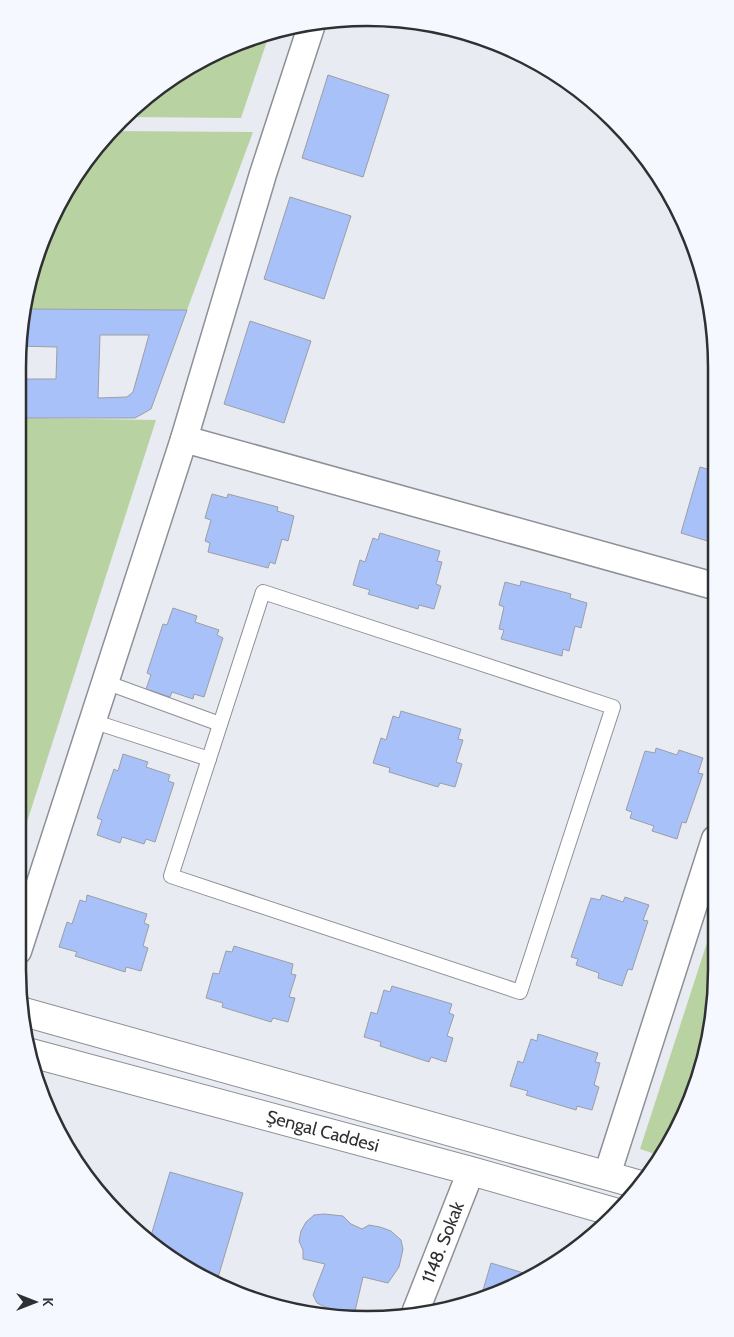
<svg xmlns="http://www.w3.org/2000/svg" width="734" height="1337" font-family="Cabin,sans-serif">
<style>
.green{fill:#b9d2a2}
.building{fill:#a8c1f8;stroke:#9c9ea4;fill-rule:evenodd}
.lines{fill:none;stroke-linecap:round;stroke-linejoin:round}
.service-casing{stroke:#8d9096;stroke-width:16}
.minor-casing{stroke:#8d9096;stroke-width:29}
.secondary-casing{stroke:#8d9096;stroke-width:30}
.service{stroke:#fff;stroke-width:14}
.minor{stroke:#fff;stroke-width:26}
.secondary{stroke:#fff;stroke-width:28}
.labels{text-anchor:middle;dominant-baseline:central;stroke-width:4.5;stroke-linejoin:round;paint-order:stroke}
.street-label{font-size:18px;fill:#2f3032;stroke:#f5f8ff}
.rim{fill:none;stroke:#2f3032;stroke-width:2.5}
</style>
<rect width="100%" height="100%" fill="#e8ebf1"/>
<g class="green">
<path d="M270,32l-29,86 -116,-1 29,-27 59,-37z"/>
<path d="M110,131l143,1 -66,178 -163,-1 5,-33 35,-84 40,-56z"/>
<path d="M18,418l138,2 -138,430z"/>
<path d="M716,915v78l-18,89 -28,63 -9,11 -21,-7z"/>
</g>
<g class="building">
<path d="M328,75l61,20 -26,82 -61,-19z"/>
<path d="M290,197l61,19 -27,83 -60,-20z"/>
<path d="M24,309l163,1 -36,99 -16,9h-117v-39h38l1,-32 -39,-1zM100,335h49l-16,57 -6,5 -29,1z"/>
<path d="M250,321l61,20 -27,82 -60,-19z"/>
<path d="M700,467l14,4v72l-33,-10z"/>
<path d="M212,494l15,4 1,-4 50,13 -1,4 17,5 -6,25 -6,-2 -7,25 -5,-2 -2,6 -60,-16 2,-9 -5,-2 6,-21 -6,-2z"/>
<path d="M380,533l60,18 -3,10 5,1 -6,22 5,2 -7,23 -15,-4 -1,4 -50,-15 2,-4 -17,-5 7,-25 5,2 8,-24 5,2z"/>
<path d="M521,581l50,13 -1,4 17,5 -6,25 -6,-2 -6,25 -6,-2 -1,7 -61,-17 3,-9 -5,-1 5,-22 -5,-2 6,-23 15,4z"/>
<path d="M173,608l24,8 -2,6 24,8 -2,5 6,3 -19,59 -10,-3 -1,5 -21,-7 -2,5 -24,-8 5,-14 -4,-2 16,-49 4,1z"/>
<path d="M401,711l60,18 -3,10 5,1 -7,22 6,2 -7,23 -15,-4 -2,4 -49,-15 1,-4 -17,-5 8,-25 5,2 7,-24 6,2z"/>
<path d="M656,748l21,7 2,-5 24,8 -5,15 5,1 -17,49 -4,-1 -5,17 -25,-8 2,-5 -24,-8 2,-6 -6,-2 19,-59 10,2z"/>
<path d="M123,754l25,8 -2,5 24,8 -2,6 6,2 -19,59 -9,-3 -2,5 -22,-7 -2,6 -23,-8 5,-15 -5,-2 17,-49 4,2z"/>
<path d="M87,895l60,19 -3,9 5,2 -6,21 5,2 -7,23 -15,-4 -1,5 -50,-16 2,-4 -18,-5 8,-25 5,2 8,-24 6,2z"/>
<path d="M602,895l21,7 2,-5 24,8 -6,15 5,1 -16,49 -4,-1 -6,17 -24,-8 1,-5 -23,-8 2,-6 -7,-2 20,-59 9,2z"/>
<path d="M234,946l59,18 -2,10 5,1 -7,22 6,1 -7,24 -15,-4 -2,4 -49,-15 1,-4 -17,-5 7,-25 6,1 7,-23 6,1z"/>
<path d="M392,986l60,18 -3,9 5,2 -7,21 6,2 -7,24 -15,-5 -2,5 -49,-16 1,-4 -17,-5 7,-25 6,2 7,-24 6,2z"/>
<path d="M538,1034l60,19 -3,9 5,1 -6,22 5,2 -7,23 -15,-4 -1,4 -50,-15 2,-4 -18,-5 8,-25 5,2 8,-24 6,2z"/>
<path d="M71,1147l9,4 -3,8z"/>
<path d="M170,1172l73,21 -26,88 -44,-21 -23,-21z"/>
<path d="M324,1214l19,2 8,8 11,5 7,-4 11,2 11,4 10,9 2,9 -4,18 -11,16 -25,-6 -8,34h-17l-13,-4 -8,-4 -4,-8 12,-31 -22,-5v-9l-4,-9 2,-10 5,-9 8,-7z"/>
<path d="M491,1263l39,12 -30,18 -19,4z"/>
</g>
<g class="lines">
<g class="service-casing">
<g id="service">
<path d="M263,592l350,115 -93,285 -349,-116z"/>
<path d="M105,682l115,42"/>
<path d="M92,721l117,38"/>
</g>
</g>
<g class="minor-casing">
<g id="minor">
<path d="M184,439l530,147"/>
<path d="M18,951l166,-512 79,-265 49,-150"/>
<path d="M607,1175l108,-336"/>
<path id="s1" d="M415,1313l56,-142"/>
</g>
</g>
<g class="secondary-casing">
<g id="secondary">
<path d="M24,1012l613,172"/>
<path id="s2" d="M31,1053l440,118 143,41"/>
</g>
</g>
<use href="#service" class="service"/>
<use href="#minor" class="minor"/>
<use href="#secondary" class="secondary"/>
</g>
<g class="labels">
<g class="street-label">
<text stroke="none"><textPath href="#s2" startOffset="302">Şengal Caddesi</textPath></text>
<text stroke="none"><textPath href="#s1" startOffset="76">1148. Sokak</textPath></text>
</g>
</g>
<path d="M0 0H734V1337H0ZM367 26H367A341 341 0 0 1 708 367V970A341 341 0 0 1 367 1311H367A341 341 0 0 1 26 970V367A341 341 0 0 1 367 26Z" fill="#f5f8ff" fill-rule="evenodd"/>
<path class="rim" d="M367 26H367A341 341 0 0 1 708 367V970A341 341 0 0 1 367 1311H367A341 341 0 0 1 26 970V367A341 341 0 0 1 367 26Z"/>
<g transform="translate(35 1302) rotate(90)" stroke="#f5f8ff" stroke-width="4" paint-order="stroke">
<path d="M0-4L9 19L0 12L-9 19Z" fill="#2f3032"/>
<text y="-8" font-size="14" font-weight="bold" text-anchor="middle" fill="#2f3032">K</text>
</g>
</svg>
